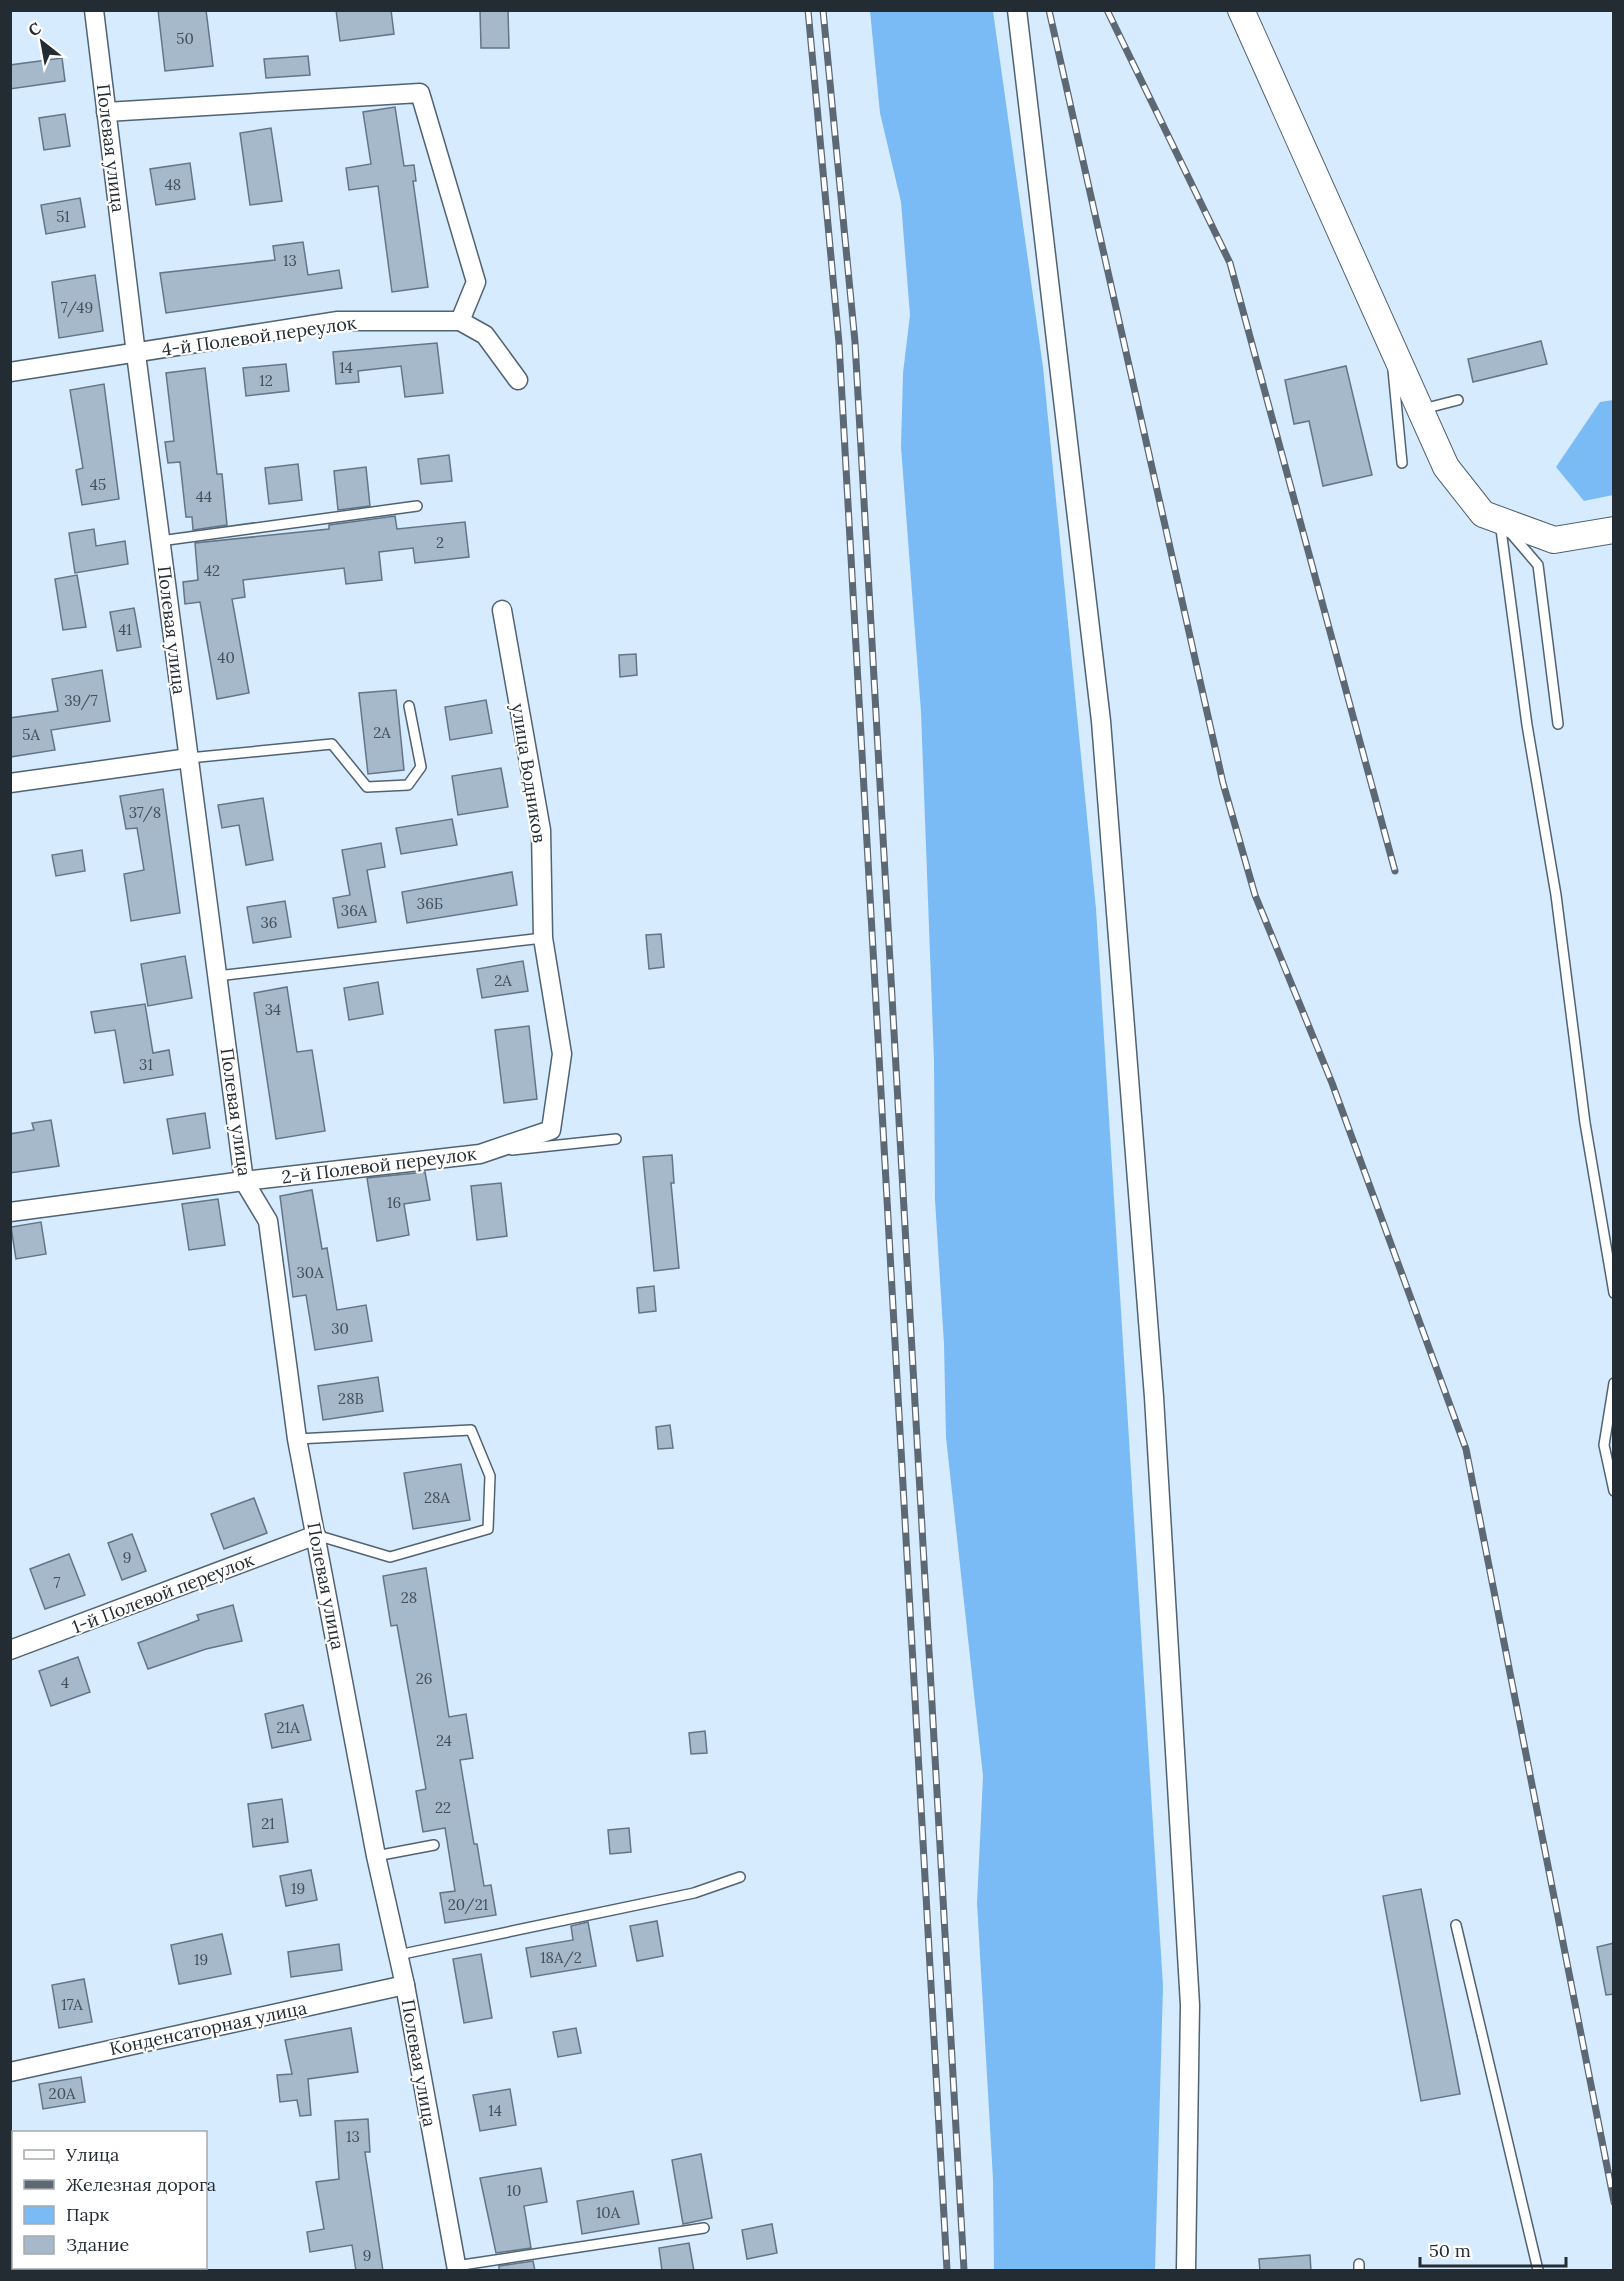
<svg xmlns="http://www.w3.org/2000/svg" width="1624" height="2281" font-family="Lora,serif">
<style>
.green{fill:#7abbf6}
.building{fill:#a5b9cb;stroke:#637586;stroke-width:1.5}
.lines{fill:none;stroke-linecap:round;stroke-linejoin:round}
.lane-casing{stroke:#516373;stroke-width:12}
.street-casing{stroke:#516373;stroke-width:21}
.secondary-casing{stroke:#516373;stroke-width:28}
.lane{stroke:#fff;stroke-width:9}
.street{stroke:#fff;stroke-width:18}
.secondary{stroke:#fff;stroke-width:26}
.rail-casing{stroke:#5c6873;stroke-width:7}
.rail{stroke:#fff;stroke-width:4.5;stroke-dasharray:14;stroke-linecap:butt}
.labels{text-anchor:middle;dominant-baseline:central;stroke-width:4.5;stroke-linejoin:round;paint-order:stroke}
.number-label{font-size:15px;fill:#444f59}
.street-label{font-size:18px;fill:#242c33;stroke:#fff}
</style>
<rect width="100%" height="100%" fill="#d6ebfe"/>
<g class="green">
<path d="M870,11h123l50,356 53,542 67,1077 -8,284h-161l-1,-91 -16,-276 6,-127 -37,-339 -2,-93 -9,-144 -1,-139 -13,-349 -20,-265 2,-74 7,-58 -9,-113 -21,-89z"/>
<path d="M1613,400v95l-29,6 -28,-34 44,-65z"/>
</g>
<g class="building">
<path d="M158,10h48l7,56 -48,5z"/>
<path d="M336,10h55l3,24 -54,7z"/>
<path d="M480,10h28l1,38h-28z"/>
<path d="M308,56l2,19 -44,3 -2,-19z"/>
<path d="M62,58l3,23 -55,8v-24z"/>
<path d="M395,107l9,59 10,-1 2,16h-3l15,106 -36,5 -14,-106 -29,4 -3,-22 25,-4 -8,-52z"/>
<path d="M65,114l5,32 -26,4 -5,-32z"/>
<path d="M271,128l11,73 -32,4 -10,-72z"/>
<path d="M190,163l5,36 -39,6 -6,-36z"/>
<path d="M80,198l5,29 -39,7 -5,-29z"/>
<path d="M303,242l5,33 31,-5 3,18 -176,25 -6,-40 115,-13 -2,-14z"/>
<path d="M95,275l8,56 -44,7 -7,-56z"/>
<path d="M1541,341l6,23 -74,18 -5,-23z"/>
<path d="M437,343l6,50 -38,4 -4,-31 -43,5 1,11 -23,2 -3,-32z"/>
<path d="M286,364l3,27 -43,5 -3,-28z"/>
<path d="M1346,366l26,109 -49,11 -14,-65 -15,3 -9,-44z"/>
<path d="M205,368l12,106h5l5,51 -34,5 -1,-13h-6l-6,-55 -12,1 -3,-21 9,-1 -8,-68z"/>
<path d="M104,384l15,115 -37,6 -6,-35 7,-2 -13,-78z"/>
<path d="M449,455l3,26 -31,3 -3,-25z"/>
<path d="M298,464l4,36 -33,4 -4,-36z"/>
<path d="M366,467l4,39 -32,4 -4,-39z"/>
<path d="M395,516l2,13 68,-7 4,35 -54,6 -2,-15 -34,4 3,28 -36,4 -2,-16 -101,12 2,17 -13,2 17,94 -32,6 -17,-97 -15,2 -2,-22 15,-2 -3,-37 134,-14v-4z"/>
<path d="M94,529l2,17 29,-5 3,23 -53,9 -6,-40z"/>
<path d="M77,575l9,52 -23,3 -8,-51z"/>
<path d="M134,608l7,39 -24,4 -7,-39z"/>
<path d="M636,654l1,21 -17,2 -1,-22z"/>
<path d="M102,670l8,51 -59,9 4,20 -45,7v-39l48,-7 -6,-32z"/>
<path d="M396,690l8,80 -36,4 -9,-81z"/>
<path d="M486,700l6,33 -42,7 -5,-33z"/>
<path d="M501,768l7,39 -50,8 -6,-39z"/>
<path d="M163,789l17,124 -49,8 -7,-47 20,-4 -7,-42 -11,1 -6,-33z"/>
<path d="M263,798l10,62 -27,5 -7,-40 -17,3 -4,-23z"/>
<path d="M452,819l5,26 -56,9 -5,-26z"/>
<path d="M381,843l4,24 -18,3 9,52 -38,6 -5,-30 17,-3 -8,-45z"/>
<path d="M82,850l3,21 -29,5 -4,-21z"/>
<path d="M512,872l5,33 -110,18 -5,-31z"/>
<path d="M285,901l6,36 -38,6 -6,-36z"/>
<path d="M661,934l3,33 -15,2 -3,-34z"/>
<path d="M185,956l7,42 -44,8 -7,-42z"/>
<path d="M523,961l5,30 -46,7 -5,-29z"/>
<path d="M378,982l5,32 -34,6 -5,-32z"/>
<path d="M287,987l10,65 15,-2 13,81 -49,8 -22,-146z"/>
<path d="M145,1004l8,49 16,-3 4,25 -49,8 -9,-53 -20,3 -4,-21z"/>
<path d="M529,1026l8,73 -33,4 -9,-73z"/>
<path d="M205,1113l5,35 -37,6 -6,-35z"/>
<path d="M51,1120l8,46 -49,7v-39l24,-4 -2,-7z"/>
<path d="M672,1155l2,28h-3l8,85 -25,3 -11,-114z"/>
<path d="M425,1172l5,28 -26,4 5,31 -32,6 -10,-63z"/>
<path d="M501,1183l6,53 -30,4 -6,-54z"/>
<path d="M312,1190l10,59 5,-1 10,62 29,-5 6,36 -57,9 -9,-55 -13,2 -13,-101z"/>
<path d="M218,1199l7,46 -36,5 -7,-46z"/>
<path d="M41,1222l5,32 -30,5 -5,-32z"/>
<path d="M654,1286l2,25 -17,2 -2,-25z"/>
<path d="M378,1377l5,34 -60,9 -5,-34z"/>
<path d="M670,1425l3,23 -15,1 -2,-22z"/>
<path d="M461,1464l9,56 -57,9 -9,-56z"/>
<path d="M254,1498l13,35 -43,16 -13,-35z"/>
<path d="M132,1534l14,37 -24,9 -14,-37z"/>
<path d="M69,1554l16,41 -40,14 -15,-40z"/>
<path d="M426,1568l23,149 17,-3 7,44 -13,2 14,84h3l7,42 7,-1 5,30 -51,8 -5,-30 15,-2 -10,-63 -22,4 -7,-41 10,-2 -29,-164 -6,1 -8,-50z"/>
<path d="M233,1605l9,36 -36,8 -58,20 -10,-26 61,-23 -2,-5z"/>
<path d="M78,1657l12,35 -39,14 -12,-35z"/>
<path d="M303,1705l8,35 -39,8 -7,-34z"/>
<path d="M705,1731l2,22 -16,1 -2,-21z"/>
<path d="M282,1799l6,43 -35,5 -5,-43z"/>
<path d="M629,1828l2,24 -21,2 -2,-24z"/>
<path d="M311,1870l6,30 -31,6 -6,-30z"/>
<path d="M1421,1889l39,205 -39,7 -38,-205z"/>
<path d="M657,1921l6,35 -26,5 -7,-35z"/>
<path d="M588,1922l8,44 -65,11 -5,-29 47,-8 -2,-14z"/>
<path d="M222,1934l9,40 -52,10 -8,-39z"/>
<path d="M1614,1943v51l-8,1 -9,-48z"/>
<path d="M339,1944l3,26 -51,7 -3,-25z"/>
<path d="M481,1954l11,64 -28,5 -11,-64z"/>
<path d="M84,1979l8,43 -33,6 -7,-43z"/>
<path d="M351,2028l7,44 -50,7 3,36 -11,1 -3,-16 -17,2 -3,-27 15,-1 -7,-34z"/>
<path d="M576,2028l5,25 -23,4 -5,-25z"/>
<path d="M81,2077l4,25 -42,7 -4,-25z"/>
<path d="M510,2089l6,36 -36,6 -7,-36z"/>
<path d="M368,2119l2,33h-5l18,119h-27l-4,-26 -42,7 -3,-20 17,-3 -8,-47 23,-3 -4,-58z"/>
<path d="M701,2154l11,64 -29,6 -11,-64z"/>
<path d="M541,2168l6,34 -23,4 7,42 -35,5 -16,-75z"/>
<path d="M633,2191l6,33 -57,10 -5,-33z"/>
<path d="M772,2224l5,29 -30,6 -5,-29z"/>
<path d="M689,2243l5,28h-32l-3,-23z"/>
<path d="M1310,2255l1,16h-51l-1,-12z"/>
<path d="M533,2261l2,10h-36v-5z"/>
</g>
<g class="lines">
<g class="lane-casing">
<g id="lane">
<path d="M1393,370l9,93"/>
<path d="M1423,409l35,-9"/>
<path d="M1500,522l27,203 29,170 29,228 29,170"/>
<path d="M1509,531l29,34 20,159"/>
<path d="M160,541l257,-35"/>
<path d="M189,758l143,-14 35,43 41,-2 13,-18 -12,-61"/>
<path d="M217,976l326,-38"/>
<path d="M512,1150l104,-11"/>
<path d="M1614,1383l-10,62 10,46"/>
<path d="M297,1439l174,-9 19,46 -2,53 -98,28 -74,-22"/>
<path d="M376,1856l58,-11"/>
<path d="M1456,1925l82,345"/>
<path d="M398,1955l296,-62 46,-16"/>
<path d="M1359,2264v6"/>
<path d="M456,2266l248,-38"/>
</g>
</g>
<g class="street-casing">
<g id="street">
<path d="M94,10l42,344 108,827 24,40 29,218 79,417 29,129 52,285"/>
<path d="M1017,10l84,711 53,676 36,608 -4,265"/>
<path d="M106,112l314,-19 56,189 -16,39"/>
<path d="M10,372l328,-51h122l25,14 33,45"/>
<path d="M10,783l179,-25"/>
<path d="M10,1212l234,-31 236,-27 71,-24 11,-76 -19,-116 -2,-108 -39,-220"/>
<path d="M10,1650l306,-115"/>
<path d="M10,2072l395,-87"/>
</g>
</g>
<g class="secondary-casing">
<path id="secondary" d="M1241,10l205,457 37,47 71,26 60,-10"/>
</g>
<use href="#lane" class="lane"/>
<use href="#street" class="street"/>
<use href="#secondary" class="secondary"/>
<g class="rail-casing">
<g id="rail">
<path d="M808,10l31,333 108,1927"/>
<path d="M823,10l32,332 109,1928"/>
<path d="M1049,10l174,773 32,112 77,188 134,366 148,753"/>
<path d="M1107,10l123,253 165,608"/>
</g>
</g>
<use href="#rail" class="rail"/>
</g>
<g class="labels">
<g class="number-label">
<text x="185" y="38">50</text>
<text x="173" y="184">48</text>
<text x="63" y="216">51</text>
<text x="290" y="260">13</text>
<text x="77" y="307">7/49</text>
<text x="346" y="367">14</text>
<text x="266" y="380">12</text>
<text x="98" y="484">45</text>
<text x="204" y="496">44</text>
<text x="440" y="542">2</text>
<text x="212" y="570">42</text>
<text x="125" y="629">41</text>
<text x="226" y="657">40</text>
<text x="81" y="700">39/7</text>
<text x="382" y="732">2А</text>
<text x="31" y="734">5А</text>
<text x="145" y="812">37/8</text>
<text x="430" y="903">36Б</text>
<text x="354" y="910">36А</text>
<text x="269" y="922">36</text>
<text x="503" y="980">2А</text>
<text x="273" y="1009">34</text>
<text x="146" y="1064">31</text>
<text x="394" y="1202">16</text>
<text x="310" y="1272">30А</text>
<text x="340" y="1328">30</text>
<text x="351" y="1398">28В</text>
<text x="437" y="1497">28А</text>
<text x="127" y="1557">9</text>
<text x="57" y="1582">7</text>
<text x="409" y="1597">28</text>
<text x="424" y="1678">26</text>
<text x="65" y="1682">4</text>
<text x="288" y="1727">21А</text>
<text x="444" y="1740">24</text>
<text x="443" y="1807">22</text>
<text x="268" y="1823">21</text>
<text x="298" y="1888">19</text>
<text x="468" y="1904">20/21</text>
<text x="561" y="1957">18А/2</text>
<text x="201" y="1959">19</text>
<text x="72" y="2004">17А</text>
<text x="62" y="2093">20А</text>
<text x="495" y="2110">14</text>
<text x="353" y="2136">13</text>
<text x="514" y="2190">10</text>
<text x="608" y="2212">10А</text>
<text x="367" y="2255">9</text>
</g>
<g class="street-label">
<text transform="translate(111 148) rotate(83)">Полевая улица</text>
<text transform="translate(259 336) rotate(-8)">4-й Полевой переулок</text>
<text transform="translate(172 630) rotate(83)">Полевая улица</text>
<text transform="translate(529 773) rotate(81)">улица Водников</text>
<text transform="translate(236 1112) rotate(82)">Полевая улица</text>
<text transform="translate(379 1165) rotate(-7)">2-й Полевой переулок</text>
<text transform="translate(326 1586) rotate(79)">Полевая улица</text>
<text transform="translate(163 1593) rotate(-21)">1-й Полевой переулок</text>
<text transform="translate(208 2028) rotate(-12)">Конденсаторная улица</text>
<text transform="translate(419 2063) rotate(80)">Полевая улица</text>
</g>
</g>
<rect width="1624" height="2281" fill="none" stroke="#242c33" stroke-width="24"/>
<rect x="12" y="2131" width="195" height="138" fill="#ffffff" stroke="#a7abad" stroke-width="1.5"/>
<rect x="24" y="2150" width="30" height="9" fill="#ffffff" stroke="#a7abad" stroke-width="1.5"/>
<text x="66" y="2161" font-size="18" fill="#242c33">Улица</text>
<rect x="24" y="2180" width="30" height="9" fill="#5c6873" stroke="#a7abad" stroke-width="1.5"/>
<text x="66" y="2191" font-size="18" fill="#242c33">Железная дорога</text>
<rect x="24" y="2206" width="30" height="18" fill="#7abbf6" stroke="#a7abad" stroke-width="1.5"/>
<text x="66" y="2221" font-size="18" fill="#242c33">Парк</text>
<rect x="24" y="2236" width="30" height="18" fill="#a5b9cb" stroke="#a7abad" stroke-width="1.5"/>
<text x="66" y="2251" font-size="18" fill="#242c33">Здание</text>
<g transform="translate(42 42) rotate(329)" stroke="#ffffff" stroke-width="4.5" paint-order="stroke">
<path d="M0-4.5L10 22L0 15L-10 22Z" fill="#242c33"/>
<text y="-9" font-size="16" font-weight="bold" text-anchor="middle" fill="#242c33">С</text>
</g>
<path d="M1420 2257v9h146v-9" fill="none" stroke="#242c33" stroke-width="3"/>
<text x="1429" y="2257" font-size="18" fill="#242c33" stroke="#ffffff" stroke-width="4.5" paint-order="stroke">50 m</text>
</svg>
